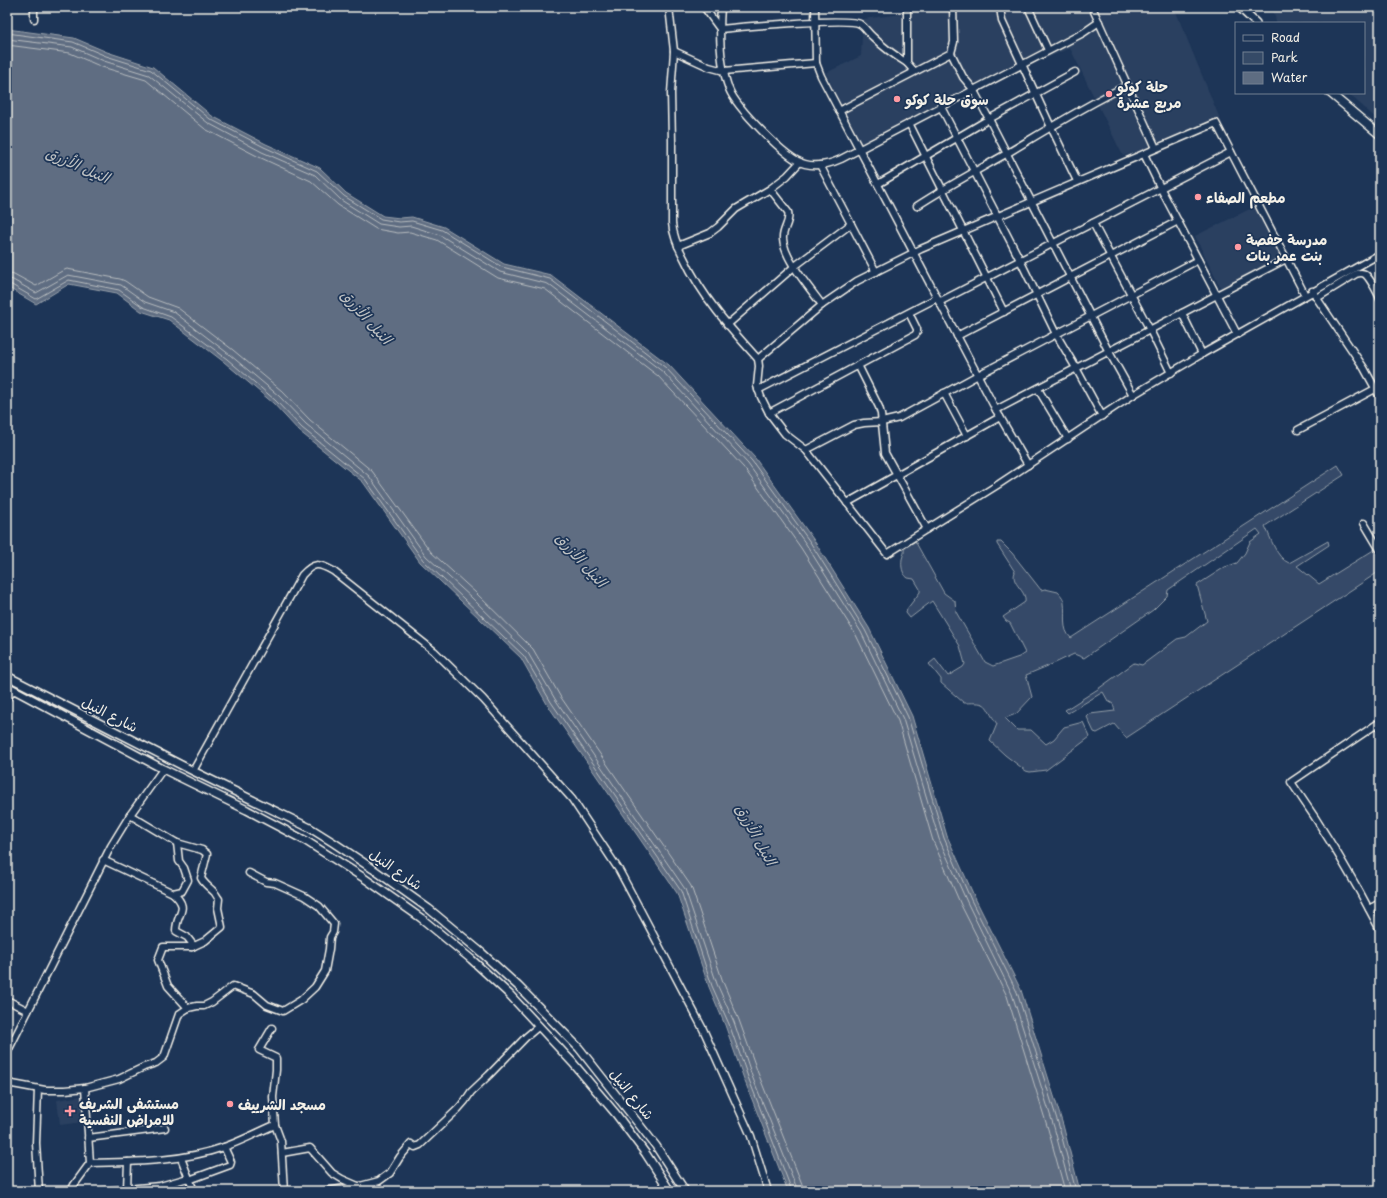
<svg xmlns="http://www.w3.org/2000/svg" width="1387" height="1198" font-family="'Playpen Sans','Playpen Sans Arabic',sans-serif">
<style>
.built{fill:#2a4060}
.green{fill:#354a67;stroke:#949ea8}
.water{fill:#5e6d82;stroke:#9aa2ab}
.lines{fill:none;stroke-linecap:round;stroke-linejoin:round}
.shore{stroke:#b8bcbf;stroke-width:1}
.minor-casing{stroke:#f4f1e8;stroke-width:9}
.major-casing{stroke:#f4f1e8;stroke-width:10}
.minor{stroke:#1d3557;stroke-width:6}
.major{stroke:#1d3557;stroke-width:7}
.poi-dot{fill:#ff9aa2;stroke:#1d3557;stroke-width:1.5}
.labels{text-anchor:middle;dominant-baseline:central;stroke-width:3.5;stroke-linejoin:round;paint-order:stroke}
.poi-label{font-size:14px;font-weight:bold;fill:#f4f1e8;stroke:#1d3557;text-anchor:start}
.street-label{font-size:14px;fill:#f4f1e8;stroke:#1d3557}
.water-label{font-size:15px;font-style:italic;fill:#c0c3c4;stroke:#1d3557}
</style>
<rect width="100%" height="100%" fill="#1d3557"/>
<filter id="ink" filterUnits="userSpaceOnUse"><feTurbulence type="fractalNoise" baseFrequency=".025" numOctaves="2"/><feDisplacementMap in="SourceGraphic" scale="8" xChannelSelector="R" yChannelSelector="G"/><feConvolveMatrix kernelMatrix="1 2 1 2 8 2 1 2 1" color-interpolation-filters="sRGB"/></filter>
<g filter="url(#ink)">
<g class="built">
<path d="M911,7h263l48,117 -99,32 -53,-108 -42,18 -168,78 -34,-71 35,-17 2,-37 47,-6z"/>
<path d="M1271,7h109v115l-32,-29h16v-70h-88l-1,-7z"/>
<path d="M1254,207l26,51 -59,31 -26,-53z"/>
<path d="M81,1096l2,26 -23,3 -3,-25z"/>
</g>
<path class="green" d="M1338,465l6,10 -79,51c6,12 11,32 24,37l39,-22 1,4 -32,21 22,18 61,-38v25l-254,167 -12,-14 -17,9 -3,-1 -7,-15 3,-3 25,-3 -2,-7 -5,-3 -5,-9 -35,21 -3,-3 33,-21 36,-26 8,2 35,-26 9,-2 21,-16 -10,-36 28,-18 12,-4 8,-10 5,-11 11,-8 -4,-5 -89,61 -1,6 -14,14 -69,48 -10,-4 -19,9 -29,12 6,22 -16,17 -11,4 12,12h14l15,14 8,-5 10,-12 19,-5 7,15 -44,33 -16,2 -4,-1 -21,-16 -15,-14 7,-17c-14,-20 -6,-22 -33,-21l-23,-20v-4l-12,-15 6,-5 13,17 15,-9 2,-3 -5,-18 -28,-45 -22,17 -4,-5 1,-4 13,-17v-3l-6,-10 -6,-1c-6,-4 -7,-12 -6,-19 1,-5 3,-6 2,-10l11,-8 29,52 11,8 1,11 29,50 8,4 26,-9 6,-4 -15,-30 -4,-2 -3,-4 22,-15c2,-12 -15,-18 -10,-30l-18,-28v-2h4l11,11 29,37 4,-1 13,3c3,3 6,7 6,11 2,12 -3,26 7,35z"/>
<path class="water" d="M7,29l67,9 33,14 46,15 59,49 54,28 54,24 26,25 37,23 17,2 12,-1 32,10 60,37 47,11 118,90 86,93 58,81 56,89 43,88 35,120 28,62 46,92 42,135 17,66h-292l-44,-112 -19,-54 -16,-38 -32,-94 -130,-189 -26,-46 -101,-96 -57,-80 -64,-51 -26,-28 -49,-41 -55,-42 -28,-9 -24,-18 -48,-9 -33,20 -29,-17z"/>
<g class="lines">
<g class="shore">
<path d="M7,33l66,9 33,14 45,14 59,49 54,28 53,24 27,25 37,23 18,3 13,-1 30,9 60,37 48,12 116,89 86,93 58,81 55,88 43,87 36,121 27,62 46,92 42,134 17,65"/>
<path d="M7,39l65,8 32,14 45,14 59,48 54,29 53,23 26,25 38,24 20,3 12,-1 29,9 60,37 48,12 115,88 85,92 58,80 55,88 42,87 36,120 28,63 45,92 42,133 17,64"/>
<path d="M7,45l63,8 32,14 44,13 59,49 54,28 52,24 27,24 38,24 22,4 12,-1 27,8 61,38 47,11 113,87 86,92 57,80 55,87 42,86 35,120 28,64 46,91 41,133 17,62"/>
<path d="M7,272l7,2 22,12 26,-15 5,-2 53,10 5,2 23,16 30,11 55,42 49,41 28,29 62,51 59,81 45,41 57,56 27,47 131,190 32,96 16,38 19,53 44,111 1,7"/>
<path d="M7,278l6,2 23,13 32,-18 53,10 24,17 29,10 56,43 49,41 27,28 63,52 57,80 46,42 56,55 27,46 130,190 32,95 17,38 18,54 44,110 1,5"/>
<path d="M7,284h3l26,15 33,-19 50,10 24,17 28,10 56,42 48,41 27,28 63,51 58,81 101,96 27,46 130,189 31,95 17,38 19,53 44,114"/>
</g>
<g class="minor-casing">
<g id="minor">
<path d="M669,7l5,44 -3,42 1,48v82c1,13 6,24 12,35 18,39 46,70 74,101l1,7 -2,20 4,11 8,16 16,21 21,16 81,104 112,-70 134,-89 69,-41 178,-100"/>
<path d="M704,7l16,22c18,-2 131,-12 140,-5 5,3 8,9 13,13 10,10 21,18 34,26"/>
<path d="M721,7c-2,27 -2,56 8,82 7,18 57,70 76,75 11,3 25,0 36,-5l242,-126 16,-11"/>
<path d="M815,7l1,56 5,13 175,334 32,55"/>
<path d="M907,7v56l7,8"/>
<path d="M953,7l1,35 -3,11 12,24 10,12 16,30 120,233 24,43"/>
<path d="M1000,7l2,14 49,106 26,54"/>
<path d="M1028,7l20,43"/>
<path d="M1092,7l64,141"/>
<path d="M34,19v-12"/>
<path d="M674,51l35,16 15,4 92,-8"/>
<path d="M941,107l79,153 36,74 20,34 26,48"/>
<path d="M839,111l112,-58"/>
<path d="M909,123l95,189"/>
<path d="M1144,154l16,33 77,147"/>
<path d="M820,165l31,59"/>
<path d="M878,184l111,-65 86,-47"/>
<path d="M770,189l18,23c3,10 -6,17 -5,27 1,20 27,49 39,66"/>
<path d="M917,206c29,-19 59,-35 89,-52 40,-24 80,-49 122,-69"/>
<path d="M1093,223l57,107 21,43"/>
<path d="M678,246l32,-13 8,-6 18,-18 34,-20 17,-13 13,-14"/>
<path d="M1312,291l52,77 16,29"/>
<path d="M1317,298l39,-24c3,-1 7,-2 10,1 4,4 12,18 14,24"/>
<path d="M939,302l292,-150"/>
<path d="M1182,313l20,41"/>
<path d="M727,325l68,-59 56,-42 25,48"/>
<path d="M957,336l221,-115"/>
<path d="M758,359l64,-54 35,-24 64,-32 295,-126 89,172"/>
<path d="M858,365l21,42 2,7 4,39 42,76"/>
<path d="M1038,389l30,50"/>
<path d="M758,390l179,-92"/>
<path d="M944,393l23,43"/>
<path d="M996,410l290,-151"/>
<path d="M769,413l146,-78 2,-3v-3l-8,-16"/>
<path d="M1298,430l77,-41"/>
<path d="M806,450l48,-25 10,-2 18,-1 17,-4 79,-43 220,-115"/>
<path d="M847,503l153,-86"/>
<path d="M1364,523l16,27"/>
<path d="M7,698l7,-8"/>
<path d="M1380,722l-89,60c33,47 63,97 89,148"/>
<path d="M193,771l109,-196c12,-13 16,-12 31,-4l101,80 49,48 89,100 47,71 15,28 69,131 48,107 17,55"/>
<path d="M177,843l2,18 5,7 4,12 -6,11 -9,2c18,17 3,19 3,38l11,6 7,9 -2,1"/>
<path d="M103,860l70,33"/>
<path d="M1369,909l11,-6"/>
<path d="M7,1000l21,11"/>
<path d="M188,1008l9,-2h7l8,-4 21,-16 21,8 13,11 16,6 18,-11 14,-13 10,-16 4,-22 1,-12 3,-5 1,-8 -15,-18 -15,-10 -29,-13 -9,-1 -17,-9"/>
<path d="M272,1028l-13,22 17,8v12l-3,27 2,28 6,16 3,50"/>
<path d="M7,1053l104,-207 19,-31 33,-46"/>
<path d="M7,1083l38,7h20l20,-2 34,-9 25,-12 12,-4 8,-6 15,-43 9,-6 -20,-22 -10,-26 5,-13h29l13,-6 17,-14 -4,-19 1,-9c-3,-3 -3,-6 -6,-8 -5,-5 -9,-7 -12,-13l6,-24 -5,-4 -25,-7 -47,-28"/>
<path d="M38,1089l-2,54 3,48"/>
<path d="M88,1138l77,-10"/>
<path d="M282,1153l28,-5 22,25 10,6 16,7"/>
<path d="M181,1158l13,33"/>
<path d="M90,1163c44,-1 91,-1 134,-16 18,-6 34,-15 51,-22"/>
<path d="M189,1180l41,-15 1,-3 -7,-15"/>
<path d="M371,1184l5,7"/>
<path d="M127,1189l1,-27"/>
<path d="M71,1191l3,-6 16,-22 -5,-75"/>
<path d="M104,1191l56,-5 28,-8"/>
<path d="M326,1191l34,-5 19,-5 11,-8 10,-16 11,-13 4,3 5,-2 38,-36 7,-8 6,-9 18,-17 37,-38 13,-11"/>
</g>
</g>
<g class="major-casing">
<g id="major">
<path d="M1239,7l17,16"/>
<path d="M1330,93l50,42"/>
<path d="M7,676l186,95 117,57 24,15 39,26 56,40 53,44 36,33 61,62 77,98 29,45"/>
<path d="M7,686l156,83 84,41 59,31 58,37 57,40 50,41 38,35 64,69 43,51 30,40 24,37"/>
</g>
</g>
<use href="#minor" class="minor"/>
<use href="#major" class="major"/>
</g>
</g>
<g class="poi-dot">
<circle cx="1109" cy="94" r="4"/>
<circle cx="897" cy="99" r="4"/>
<circle cx="1198" cy="197" r="4"/>
<circle cx="1238" cy="247" r="4"/>
<circle cx="230" cy="1104" r="4"/>
<path d="M68 1105h4v4h4v4h-4v4h-4v-4h-4v-4h4z"/>
</g>
<g class="labels">
<g class="poi-label">
<text x="1117" y="86">حلة كوكو<tspan x="1117" dy="16">مربع عشرة</tspan></text>
<text x="905" y="99">سوق حلة كوكو</text>
<text x="1206" y="197">مطعم الصفاء</text>
<text x="1246" y="239">مدرسة حفصة<tspan x="1246" dy="16">بنت عمر بنات</tspan></text>
<text x="79" y="1103">مستشفى الشريف<tspan x="79" dy="16">للامراض النفسية</tspan></text>
<text x="238" y="1104">مسجد الشرييف</text>
</g>
<g class="street-label">
<text transform="translate(110 714) rotate(27)">شارع النيل</text>
<text transform="translate(396 869) rotate(35)">شارع النيل</text>
<text transform="translate(632 1094) rotate(51)">شارع النيل</text>
</g>
<g class="water-label">
<text transform="translate(78 164) rotate(24)">النيل الأزرق</text>
<text transform="translate(367 316) rotate(48)">النيل الأزرق</text>
<text transform="translate(582 559) rotate(48)">النيل الأزرق</text>
<text transform="translate(757 834) rotate(61)">النيل الأزرق</text>
</g>
</g>
<rect width="1387" height="1198" fill="none" stroke="#1d3557" stroke-width="24"/>
<rect x="12" y="12" width="1363" height="1174" fill="none" stroke="#f4f1e8" stroke-width="1.5" filter="url(#ink)"/>
<rect x="1235" y="22" width="130" height="72" fill="#1d3557" stroke="#738091"/>
<rect x="1243" y="35" width="20" height="6" fill="#1d3557" stroke="#738091"/>
<text x="1271" y="42" font-size="12" fill="#f4f1e8">Road</text>
<rect x="1243" y="52" width="20" height="12" fill="#354a67" stroke="#738091"/>
<text x="1271" y="62" font-size="12" fill="#f4f1e8">Park</text>
<rect x="1243" y="72" width="20" height="12" fill="#5e6d82" stroke="#738091"/>
<text x="1271" y="82" font-size="12" fill="#f4f1e8">Water</text>
</svg>
